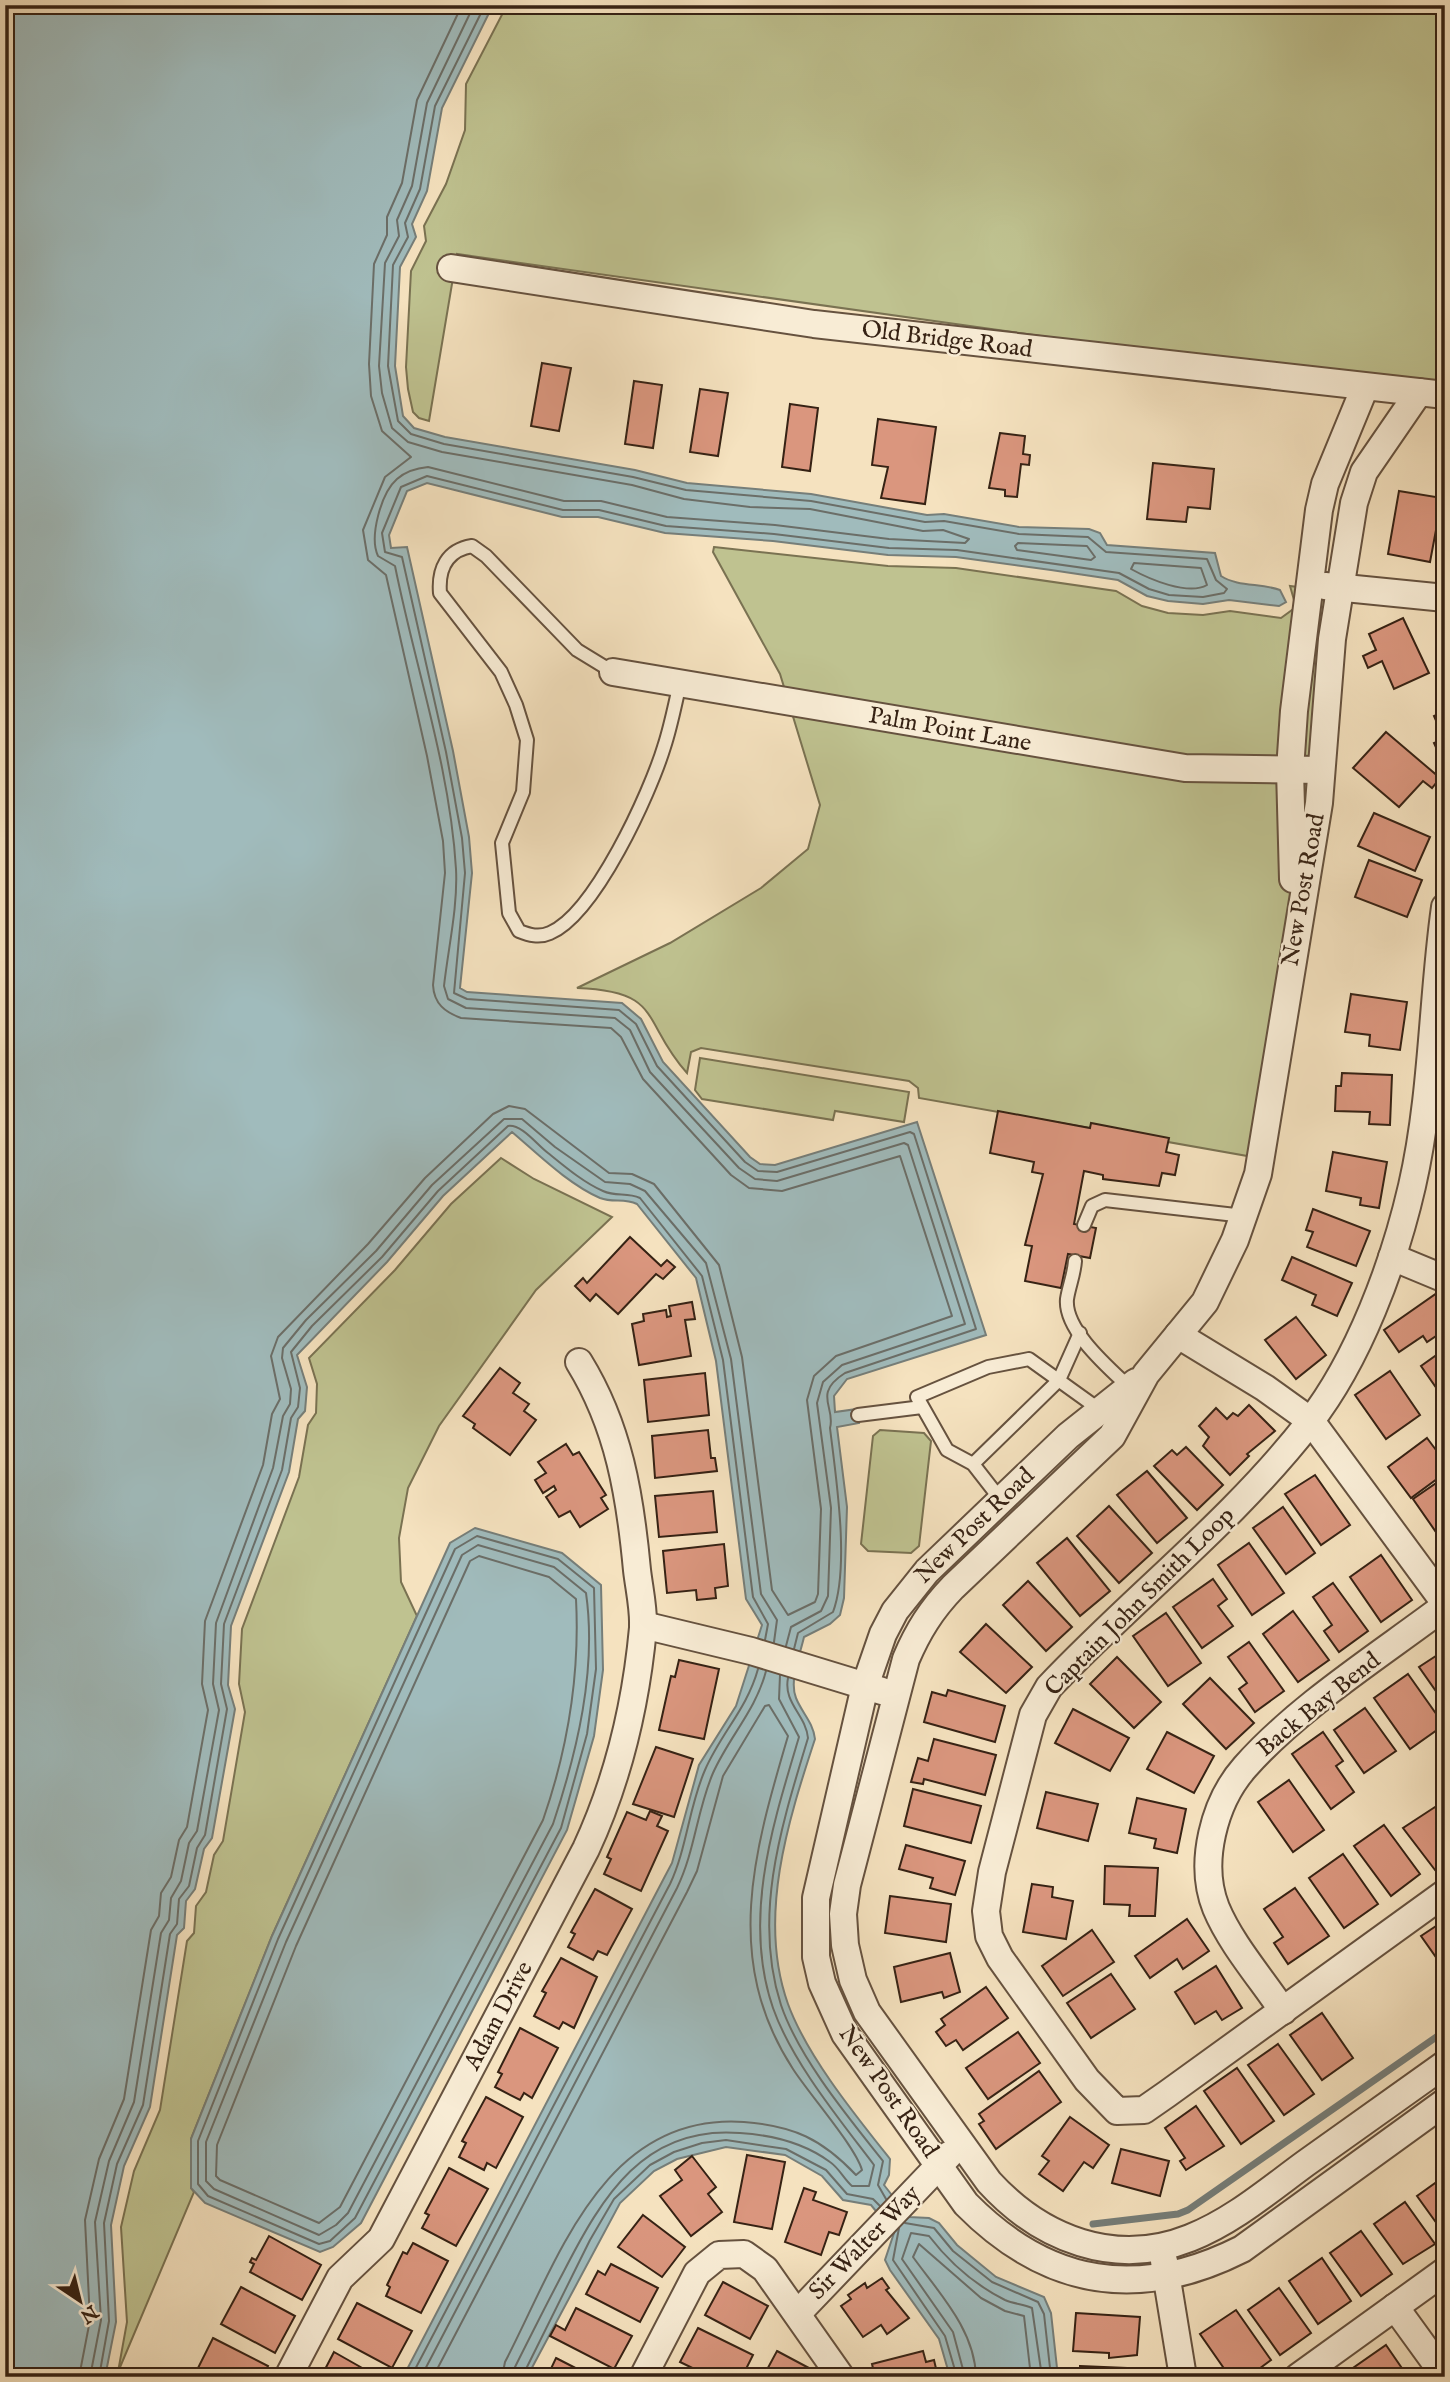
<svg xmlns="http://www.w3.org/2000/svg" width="1450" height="2382" font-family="'IM FELL English',serif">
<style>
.green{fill:#bfc290;stroke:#7a7252;stroke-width:2}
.water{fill:#a0bbbc;stroke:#767e79;stroke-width:2}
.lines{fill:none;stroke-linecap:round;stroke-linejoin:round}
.shore{stroke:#6b6e68;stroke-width:2}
.stream{stroke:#767e79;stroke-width:7}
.building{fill:#da967e;stroke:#362214;stroke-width:2}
.lane-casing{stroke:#66523f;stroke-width:16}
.street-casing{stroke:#66523f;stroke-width:30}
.lane{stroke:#f8ecd5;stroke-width:12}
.street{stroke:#f8ecd5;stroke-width:26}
.labels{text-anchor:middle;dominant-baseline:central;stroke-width:5;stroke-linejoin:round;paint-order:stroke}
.street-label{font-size:24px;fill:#362214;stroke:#f8ecd5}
</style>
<rect width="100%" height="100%" fill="#f5e2bf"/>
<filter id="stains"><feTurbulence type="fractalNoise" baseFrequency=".00286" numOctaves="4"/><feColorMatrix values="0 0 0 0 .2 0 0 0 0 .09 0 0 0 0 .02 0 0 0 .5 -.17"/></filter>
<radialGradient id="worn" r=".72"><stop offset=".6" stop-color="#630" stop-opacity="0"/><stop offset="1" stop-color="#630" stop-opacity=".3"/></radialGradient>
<g class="green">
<path d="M507,5h938v400l-305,-55 -683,-96 -28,167 -10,-3 -6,-6 -5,-23 -2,-22 5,-96 15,-30 -2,-15 22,-42 19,-54 1,-46z"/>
<path d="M714,547l174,19 68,2 160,23 26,15 26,7 35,2 27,-4 51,7 15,-11 -6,-21 47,6 -67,568 -351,-62 -1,-10 -9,-7 -208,-33 -10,4 -4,21c-46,-51 -23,-82 -110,-85l93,-45 91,-55 47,-39 12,-44 -40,-131 -67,-122z"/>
<path d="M700,1058l209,34 -5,30 -69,-11 -2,9 -131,-21 -7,-9z"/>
<path d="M501,1158l33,21 78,38 -76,73 -97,136 -31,62 -9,50 2,44 16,34 -145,320 -81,203v49l3,4 -76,180 9,-50 -6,-95 13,-56 26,-61 27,-169 7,-8 2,-27 10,-14 8,-37 9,-14 22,-129 -6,-28 3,-55 57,-152 9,-52 8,-12 1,-29 -8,-26 86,-88 56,-66z"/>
<path d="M880,1430l44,3 7,8 -12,105 -8,7 -43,-2 -7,-7 12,-108z"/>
</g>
<g class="water">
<path d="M5,5h488l-51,103 -15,83 -15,33 4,13 -16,30 -5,99 8,50 11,12 31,9 190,33 52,13 124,11 116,21 17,-1 75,13 70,2 11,4 7,12 108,8 6,23c17,11 40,7 59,14l6,12 -7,4 -50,-6 -26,4 -35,-3 -21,-5 -29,-16 -67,-10 -95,-13 -68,-2 -115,-14 -108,-8 -67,-16h-36l-135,-34 -20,8 -18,44 2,13 16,-1 46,204 16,86 3,36 -12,115 7,4 155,11 19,16 22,43 87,95 10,7 15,1 142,-43 69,213 -139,44 -13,17 1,16 22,-3 2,14 -22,4 10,80 -3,91 -4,17 -10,9 -26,13c-4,18 -15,44 -8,61 6,15 17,24 19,41 -27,82 -58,179 -27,265 19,52 67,111 102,155l-1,16 -5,10 25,32 20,1 10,5 18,22 39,32 48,20 7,16 7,64h-108l-11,-38 -49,-69 -5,-10 9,-27 -23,-28 -28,-5 -21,-24 -37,-21 -59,-8 -49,12 -23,12 -34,32 -93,174h-124l260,-497 9,-17 27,-98 37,-59 26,-81 -16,-26 -30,-238 -20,-83 -59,-74c-13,-6 -24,-1 -37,-6 -32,-14 -62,-44 -88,-66l-69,64 -56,66 -90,93 10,32 -2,24 -7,8 -9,53 -58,154 -3,59 7,24 -23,129 -8,11 -9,40 -9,12 -2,27 -7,7 -27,172 -26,59 -13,59 5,97 -11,55h-100z"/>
<path d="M475,1528l87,25 39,32 2,85 -9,66 -27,94 -206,393 -28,24 -13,5 -115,-49 -14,-15v-49l81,-203 178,-393z"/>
</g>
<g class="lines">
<g class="shore">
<path d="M474,5l-47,98 -15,83 -15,34 2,16 -14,27 -6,103 3,27 10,35 16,14 34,10 190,33 52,14 66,8 60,2 113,22 20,-1 26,9 -4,4 -76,-4 -114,-14 -108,-8 -66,-16h-37l-136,-34c-11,1 -23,5 -31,12 -16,14 -28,58 -19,77l17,10c20,100 55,201 61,303 2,38 -8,80 -12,117l4,13 18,9 149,10 15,12 20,42 89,96 16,11 22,2 127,-38 4,2 57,179 -123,41 -19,17 -6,21 14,105 -3,88 -7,15 -30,16 -5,19"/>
<path d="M485,5l-50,101 -15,83 -15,34 3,14 -15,28 -5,101 10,55 13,13 33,10 189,33 53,13 125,11 114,21 19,-1 75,13 69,3 18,15 101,7 9,21 11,9 -3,4 -21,4 -34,-2 -20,-6 -30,-16 -162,-23 -68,-2 -115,-14 -108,-8 -67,-16h-36l-136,-34 -26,11 -19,46 3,19 17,5 44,195 16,86 3,35 -11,120 13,6 152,11 17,14 21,42 88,96 13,9 19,1 133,-40 4,2 62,195 -131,44c-33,21 -9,34 -15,55 6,50 20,138 3,184l-35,21 -4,16"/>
<path d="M1018,543l69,3 8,11 -4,3 -74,-10 -2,-4z"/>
<path d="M1134,563l67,5 6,17c-19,11 -58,-6 -76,-16z"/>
<path d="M477,1536l81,23 36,29 2,81 -9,65 -26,94 -206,390 -25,23 -11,3 -111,-48 -10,-12v-43l80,-202 177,-390z"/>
<path d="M478,1545l76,22 32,26c11,77 -9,159 -33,231l-205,389 -12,12 -17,10 -105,-46 -8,-8v-39l80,-200 176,-387z"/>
<path d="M479,1556l70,21 27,22c4,76 -8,149 -33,221l-203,387 -21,16 -99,-43 -4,-4 1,-31 79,-199 174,-385z"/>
<path d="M788,1678c-5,25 18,37 20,60 -26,86 -56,177 -27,267 18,53 67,112 102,156l-5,24 8,14"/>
<path d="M905,2223l29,5 19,23 39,31 46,20 6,12 7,63"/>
<path d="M899,2228l-6,32 52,76 12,41"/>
<path d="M79,2377l11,-57 -5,-100 14,-61 25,-60 27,-169 8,-14 2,-23 10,-16 8,-37 8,-13 21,-117 -6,-26 3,-63 58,-156 9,-51 8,-15 -9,-43 7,-19 90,-93 57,-66 68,-64 16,-8 16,3 84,64 23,1 22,10 65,81 23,92 30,233 16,25 27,-13 3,-8 3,-85 -14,-109 7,-24 22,-20 116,-40 -52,-160 -118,35 -33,-3 -18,-13 -88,-96 -22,-42 -10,-9 -150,-10c-16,-6 -27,-14 -28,-33l12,-112 -2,-32 -16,-85 -41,-181 -18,-15 -5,-30 22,-53 26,-20 -29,-26 -11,-35 -2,-32 5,-100 13,-29v-18l15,-34 15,-83 45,-95"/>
<path d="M90,2377l11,-57 -6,-98 14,-61 25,-59 27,-169 8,-13 2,-22 10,-17 8,-38 8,-12 22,-121 -6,-26 3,-61 57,-155 10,-52 7,-12 1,-15 -9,-31 1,-10 23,-28 70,-69 56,-66 72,-66h18l33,28 50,35 25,2 15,7 61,72 25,96 30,235 16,26 -3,22"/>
<path d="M99,2377l10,-56 -5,-98 13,-59 26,-59 27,-171 7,-10 2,-25 10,-13 8,-38 8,-13 22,-126 -6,-25 3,-60 58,-154 9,-52 7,-11 2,-19 -9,-36 21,-26 70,-69 56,-66 70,-65c14,-2 29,19 40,27 16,13 36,30 55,38 13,6 24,1 37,7l62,78 21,84 30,237 15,27 -3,16"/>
<path d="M411,2377l259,-493c17,-36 19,-78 35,-114 16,-37 42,-61 53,-101"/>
<path d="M421,2377l256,-489c18,-37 20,-78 36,-115 16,-36 43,-63 53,-102"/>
<path d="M433,2377l254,-485 10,-21 26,-95 42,-70 4,-1 19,31c-34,115 -66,224 5,333 16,25 62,77 69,101l-6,5c-34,-36 -62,-49 -112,-53 -141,-10 -186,138 -239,240l-3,15"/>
<path d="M513,2377l2,-10c16,-32 32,-64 49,-96 38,-74 80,-146 176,-138 32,2 63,9 90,29 9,6 14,17 22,24h17l5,-21c-34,-45 -82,-103 -101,-157 -31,-90 0,-184 26,-271l-20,-38 1,-24"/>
<path d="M522,2377l68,-137 24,-41 36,-34 24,-13 28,-9 24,-3 60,9 40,21 21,24 26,5 7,7"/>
<path d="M965,2377l-12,-45 -51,-73 9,-26 18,3c20,26 46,49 76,64 9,4 18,4 27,8l10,69"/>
<path d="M976,2377c-1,-47 -37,-84 -63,-120l6,-13 62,54 24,13 19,5 7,61"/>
</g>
<path class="stream" d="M1093,2224l85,-10 10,-4 257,-179"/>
</g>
<g class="building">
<path d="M542,363l29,5 -12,63 -28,-5z"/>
<path d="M634,381l28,4 -9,63 -28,-4z"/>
<path d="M700,389l28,4 -10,63 -28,-4z"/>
<path d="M790,404l28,4 -8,63 -28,-4z"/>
<path d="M878,419l58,8 -11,77 -44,-6 7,-31 -16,-2z"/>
<path d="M1000,433l25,3 -2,18 7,1 -1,10 -8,-1 -4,33 -12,-1v-6l-16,-2z"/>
<path d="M1153,463l61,6 -4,40 -22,-2 -2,15 -39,-3z"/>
<path d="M1399,491l43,7 -12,64 -42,-8z"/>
<path d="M1403,618l26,55 -35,16 -12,-28 -14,7 -5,-12 13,-6 -7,-16z"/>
<path d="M1445,711v56l-11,-24 10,-4 -10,-23z"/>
<path d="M1386,732l54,46 -8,10 -9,-7 -24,26 -46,-39z"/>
<path d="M1374,813l56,24 -15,34 -57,-25z"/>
<path d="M1369,860l53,20 -15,37 -52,-20z"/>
<path d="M1351,994l56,8 -7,48 -31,-4 1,-11 -25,-3z"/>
<path d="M1342,1073l50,2 -2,50 -21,-1 1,-12 -35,-1 1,-25h5z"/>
<path d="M998,1111l92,17 1,-5 78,15 -3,14 13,3 -4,20 -13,-2 -3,13 -56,-7v-4l-19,-4 -10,53 22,4 -6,30 -22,-4 -7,34 -36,-7 7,-35 -7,-1 18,-71 -11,-2 2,-10 -44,-9z"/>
<path d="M1333,1152l54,10 -8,46 -19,-3 1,-7 -35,-7z"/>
<path d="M1313,1209l57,22 -14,35 -49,-19 6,-15 -7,-2z"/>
<path d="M630,1237l31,29 6,-6 8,7 -12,12 -7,-5 -38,40 -22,-20 -6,7 -15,-15 8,-8 4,5z"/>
<path d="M1292,1257l60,26 -15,33 -25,-11 4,-10 -34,-15z"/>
<path d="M1437,1293l8,12v25l-18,12 -4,-6 -24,16 -15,-22z"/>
<path d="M692,1302l3,17 -10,1 6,36 -52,9 -7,-41 12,-3 -1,-7 23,-4 1,7 4,-1 -2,-10z"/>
<path d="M1296,1317l30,38 -30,24 -31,-39z"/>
<path d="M1445,1349v50h-1l-23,-33z"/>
<path d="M500,1368l20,15 -7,10 16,11 -5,7 12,9 -26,35 -37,-27 2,-4 -12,-8z"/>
<path d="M1390,1371l30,44 -34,24 -31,-44z"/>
<path d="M705,1373l4,42 -61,7 -4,-42z"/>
<path d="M1249,1405l26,26 -28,23 2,2 -19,19 -27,-29 6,-9 -10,-11 17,-18 11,11 6,-6 5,3z"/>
<path d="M708,1430l3,28h4l2,13 -62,7 -3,-42z"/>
<path d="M1427,1438l18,24v11l-34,25 -23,-31z"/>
<path d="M566,1444l7,11 6,-3 27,43 -5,3 7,11 -28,18 -10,-16 -11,6 -13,-20 10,-7 -2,-4 -11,7 -8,-13 11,-7 -8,-11z"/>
<path d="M1186,1447l37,38 -26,25 -43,-44 18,-16 5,5z"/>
<path d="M1147,1471l40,47 -30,25 -40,-48z"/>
<path d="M1315,1475l35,50 -29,20 -36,-51z"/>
<path d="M1445,1477v53l-7,5 -25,-36z"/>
<path d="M713,1491l4,41 -58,5 -4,-41z"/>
<path d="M1109,1506l43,47 -33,30 -42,-47z"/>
<path d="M1283,1507l32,46 -29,21 -33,-46z"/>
<path d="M1067,1538l43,53 -30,25 -43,-53z"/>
<path d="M1249,1543l35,50 -32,22 -34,-50z"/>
<path d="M724,1544l4,42 -13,2 1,10 -19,2 -1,-10 -29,3 -4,-42z"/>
<path d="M1381,1555l31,45 -31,22 -31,-45z"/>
<path d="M1213,1579l14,20 -9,7 15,20 -31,22 -29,-41z"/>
<path d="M1028,1581l44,46 -26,24 -43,-46z"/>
<path d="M1333,1583l35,48 -29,21 -15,-21 8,-6 -19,-28z"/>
<path d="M1293,1611l36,49 -31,22 -35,-48z"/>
<path d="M1166,1613l35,50 -33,23 -35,-50z"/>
<path d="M986,1624l46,43 -26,26 -46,-41z"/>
<path d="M1249,1642l35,49 -29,21 -16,-23 8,-6 -19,-26z"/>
<path d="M1445,1650v54l-26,-37z"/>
<path d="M1117,1657l44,45 -27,26 -44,-44z"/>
<path d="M679,1660l40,9 -15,70 -45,-9 12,-54 4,1z"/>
<path d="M1408,1674l36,51 -34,24 -36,-51z"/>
<path d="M1210,1678l44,45 -28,26 -43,-45z"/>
<path d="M948,1690l57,16 -10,36 -71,-20 8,-30 14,4z"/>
<path d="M1365,1708l31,43 -32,22 -30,-43z"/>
<path d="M1073,1709l56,29 -19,33 -55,-28z"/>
<path d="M1167,1732l47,24 -20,37 -47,-24z"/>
<path d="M1323,1732l20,29 -7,5 18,26 -23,17 -39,-55z"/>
<path d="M934,1739l62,16 -11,40 -61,-16 -1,5 -12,-2 7,-24 10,3z"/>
<path d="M656,1747l37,12 -19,58 -41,-13z"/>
<path d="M1289,1780l35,50 -31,22 -35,-50z"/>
<path d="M913,1789l68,17 -10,37 -67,-17z"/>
<path d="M1046,1792l52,12 -10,37 -51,-13z"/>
<path d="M1137,1798l49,11 -9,44 -23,-5 2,-9 -27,-6z"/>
<path d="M1435,1807l10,13v43l-10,7 -32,-42z"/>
<path d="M650,1811l12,5 -5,10 11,5 -27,60 -37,-17 7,-15 -4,-2 20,-45 19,8z"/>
<path d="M1384,1825l36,49 -29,22 -37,-50z"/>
<path d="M906,1845l59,16 -10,34 -25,-7 3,-10 -34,-9z"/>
<path d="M1343,1854l35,50 -34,24 -35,-50z"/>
<path d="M1105,1866l53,2 -3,48h-26l1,-11 -26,-1z"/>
<path d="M1032,1884l21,3 -1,10 21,4 -7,38 -43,-7z"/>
<path d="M1295,1888l34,48 -41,28 -14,-21 9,-6 -19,-28z"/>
<path d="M595,1889l37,20 -25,46 -9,-4 -5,9 -25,-13 7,-13 -4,-2z"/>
<path d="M890,1896l61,8 -5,38 -61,-9z"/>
<path d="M1187,1919l22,32 -26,18 -6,-10 -27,19 -15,-22z"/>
<path d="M1445,1920v50l-24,-34z"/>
<path d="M1092,1930l22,32 -51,34 -21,-30z"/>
<path d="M950,1953l10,39 -16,6 -2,-6 -41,10 -7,-35z"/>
<path d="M561,1958l36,19 -23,51 -11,-6 -4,7 -25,-13 12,-23 -4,-2z"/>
<path d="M1216,1966l26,42 -20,12 -6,-9 -21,13 -20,-32z"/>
<path d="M1111,1974l24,35 -44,29 -24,-35z"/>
<path d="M986,1987l22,31 -45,32 -7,-10 -10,6 -10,-14 9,-7 -4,-6z"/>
<path d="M1322,2013l31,45 -31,22 -32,-45z"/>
<path d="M520,2028l38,20 -26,50 -8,-5 -4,7 -25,-13 7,-13 -4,-2z"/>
<path d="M1018,2032l22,31 -52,36 -22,-31z"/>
<path d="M1278,2044l36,50 -30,21 -36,-50z"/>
<path d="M1237,2068l37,53 -33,23 -37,-53z"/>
<path d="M1039,2071l22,31 -65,47 -17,-25 5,-3 -5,-7z"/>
<path d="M486,2097l37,20 -27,51 -9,-5 -3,7 -25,-13 7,-14 -4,-2z"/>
<path d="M1196,2106l28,40 -38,24 -6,-9 5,-3 -20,-30z"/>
<path d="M1070,2117l39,28 -16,23 -9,-6 -21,29 -24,-17 10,-13 -7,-5z"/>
<path d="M1121,2149l48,12 -9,35 -48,-13z"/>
<path d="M747,2155l38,7 -13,67 -38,-7z"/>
<path d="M692,2156l24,31 -8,7 14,18 -31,24 -31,-40 22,-16 -7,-10z"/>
<path d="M449,2168l39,21 -32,57 -34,-18 7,-13 -4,-2z"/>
<path d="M1445,2176v59l-28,-39z"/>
<path d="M804,2188l12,4 -3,8 34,12 -8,23 -10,-3 -8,23 -36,-13z"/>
<path d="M1405,2202l30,42 -32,20 -29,-40z"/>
<path d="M643,2215l42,32 -23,30 -44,-30z"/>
<path d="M1361,2231l31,43 -31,22 -31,-43z"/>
<path d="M269,2236l52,29 -19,35 -52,-28 4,-8 -4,-2 2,-4 4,2z"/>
<path d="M413,2243l35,18 -27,52 -35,-17 4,-9 -3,-2 16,-33 4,2z"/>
<path d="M1322,2258l29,43 -33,23 -29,-43z"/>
<path d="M611,2264l47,24 -18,34 -54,-28 12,-23 7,4z"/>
<path d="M882,2278l7,10 -3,2 23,28 -22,16 -6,-9 -18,12 -22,-31 10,-7 -3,-4 17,-12 2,5z"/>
<path d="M723,2282l45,24 -18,33 -45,-24z"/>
<path d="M241,2287l54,29 -20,37 -54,-29z"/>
<path d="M1279,2288l32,45 -31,22 -32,-45z"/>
<path d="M357,2303l55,28 -20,37 -54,-29z"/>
<path d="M576,2308l56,28 -18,33 -64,-33 6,-11 9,5z"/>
<path d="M1236,2310l35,50 -23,17h-18l-30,-43z"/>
<path d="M1076,2313l64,4 -3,38 -28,3v-5l-36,-2z"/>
<path d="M698,2328l55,27 -11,22h-31l-31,-15z"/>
<path d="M213,2338l55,28 -5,11 -69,-1z"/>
<path d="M1386,2345l22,32h-68z"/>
<path d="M777,2351l32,17 -4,9h-42z"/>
<path d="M923,2351l3,11 8,-2 4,17h-63l-3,-13z"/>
<path d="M334,2352l44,25h-57z"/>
<path d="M556,2358l37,19h-46z"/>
<path d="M1080,2366l70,3 -1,8h-78v-4l9,1z"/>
</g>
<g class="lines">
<g class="lane-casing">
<g id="lane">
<path d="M613,672l-36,-22 -91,-94 -14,-10c-25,4 -34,23 -32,47l61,79 15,33 11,35 -4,52 -21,51 7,70 10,18c10,4 20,7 31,2 45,-19 100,-140 114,-186 7,-21 11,-43 16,-64"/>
<path d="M1084,1225l8,-19 13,-6 139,16"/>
<path d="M1075,1261c-1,14 -6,25 -8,38 -3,31 42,69 62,88"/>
<path d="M858,1415l64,-8"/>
<path d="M973,1464l86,-84 21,-47"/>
<path d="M1001,1500l-28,-36 -26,-14 -30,-53 71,-30 41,-8 71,51"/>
</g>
</g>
<g class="street-casing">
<g id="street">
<path d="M451,268l363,56 631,71"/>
<path d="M1419,392l-55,80 -10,31 -22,136 -13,164 -61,371 -23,66 -30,62 -59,72 -34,62 -159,151c-22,23 -35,44 -47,72l-59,226 -4,29 2,31 8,35 14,32 122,170c52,57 126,86 201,56 43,-17 79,-48 116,-75 47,-33 93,-66 139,-99"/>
<path d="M1325,586l120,12"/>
<path d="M613,672l572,96 136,2"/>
<path d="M1293,879l-3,-109 4,-59 25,-201 6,-26 40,-97"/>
<path d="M1445,907c-13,92 -12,188 -33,279 -18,78 -53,173 -103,237 -76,98 -175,174 -260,264l-16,28 -41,157 -6,39 3,25 11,22 87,122 30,31 27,-1 23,-16 278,-201"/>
<path d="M1392,1257l53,22"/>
<path d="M1178,1335l87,53 46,33 134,182"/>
<path d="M1136,1382l-68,54 -141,135 -32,40 -12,23 -18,52 -49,212v59l6,26 23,51 121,170c82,83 173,97 276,45l203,-147"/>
<path d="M643,1625l108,26 131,40"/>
<path d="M1283,2011c-22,-33 -52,-67 -67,-103 -18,-45 -2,-106 29,-141 53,-60 135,-112 200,-161"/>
<path d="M1164,2261l19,116"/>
<path d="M1395,2307l50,69"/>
<path d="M798,2313l151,-158"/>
<path d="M288,2377l52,-99 41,-39 205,-390c32,-69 50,-145 57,-221 1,-19 -4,-40 -6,-58 -7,-75 -18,-143 -58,-208"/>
<path d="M643,2377l54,-104 22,-18 25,-1 21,15 76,108"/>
<path d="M1298,2377l147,-106"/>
</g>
</g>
<use href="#lane" class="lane"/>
<use href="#street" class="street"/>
</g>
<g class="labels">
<g class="street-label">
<text transform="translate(947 340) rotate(7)">Old Bridge Road</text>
<text transform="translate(950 730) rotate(10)">Palm Point Lane</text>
<text transform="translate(1304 890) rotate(-80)">New Post Road</text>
<text transform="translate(975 1526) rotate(-44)">New Post Road</text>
<text transform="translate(1140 1602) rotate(-45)">Captain John Smith Loop</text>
<text transform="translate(1319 1705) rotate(-39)">Back Bay Bend</text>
<text transform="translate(499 2016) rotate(-62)">Adam Drive</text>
<text transform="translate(888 2092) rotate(55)">New Post Road</text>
<text transform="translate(865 2243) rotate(-46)">Sir Walter Way</text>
</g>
</g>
<rect width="1450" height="2382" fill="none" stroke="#f5e2bf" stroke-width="28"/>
<rect x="7" y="7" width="1436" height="2368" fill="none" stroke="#362214" stroke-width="3.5"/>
<rect x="14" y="14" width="1422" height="2354" fill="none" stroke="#362214" stroke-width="2"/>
<g transform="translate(80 2301) rotate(145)" stroke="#f8ecd5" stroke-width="5" paint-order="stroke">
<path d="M0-5L12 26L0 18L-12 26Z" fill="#362214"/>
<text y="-10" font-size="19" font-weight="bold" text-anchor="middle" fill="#362214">N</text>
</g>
<rect width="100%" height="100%" filter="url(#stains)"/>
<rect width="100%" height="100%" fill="url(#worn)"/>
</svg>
